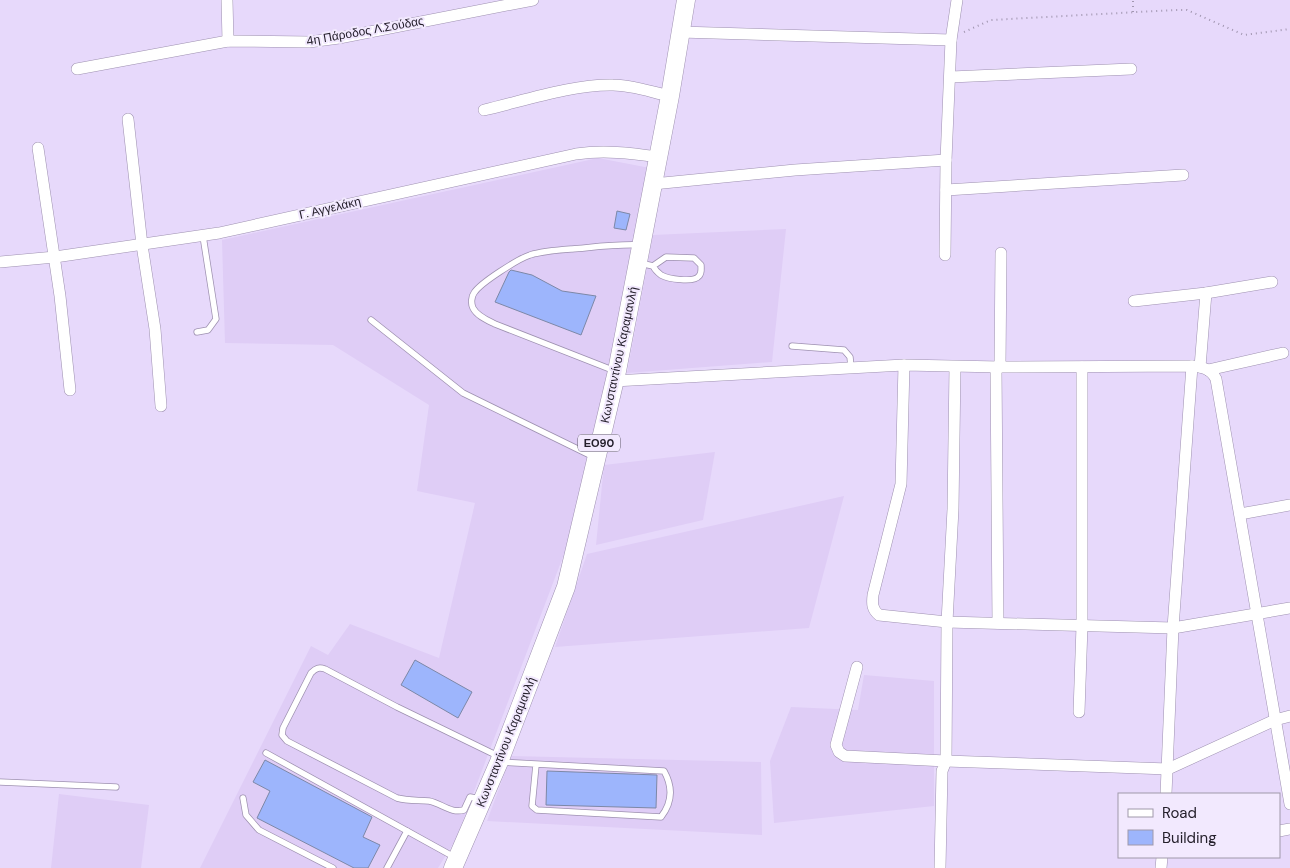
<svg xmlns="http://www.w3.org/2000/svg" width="1290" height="868" font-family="'DM Sans',sans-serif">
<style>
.built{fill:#dfcdf6}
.building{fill:#9db5fc;stroke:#7d88a7}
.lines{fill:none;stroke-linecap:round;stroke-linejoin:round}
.lane-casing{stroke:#9e91b0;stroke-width:7}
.street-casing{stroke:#9e91b0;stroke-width:12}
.primary-casing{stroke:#9e91b0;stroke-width:19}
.path{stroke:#a196b0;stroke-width:2;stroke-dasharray:1 4;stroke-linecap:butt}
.lane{stroke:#fff;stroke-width:5.5}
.street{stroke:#fff;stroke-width:11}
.primary{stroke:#fff;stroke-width:18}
.labels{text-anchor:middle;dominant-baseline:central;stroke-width:4;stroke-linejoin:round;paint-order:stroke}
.shield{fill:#f2e9fe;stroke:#625c6b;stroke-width:1}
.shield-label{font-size:11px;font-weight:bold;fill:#25202c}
.street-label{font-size:12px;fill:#25202c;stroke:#f2e9fe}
</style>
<rect width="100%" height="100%" fill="#e7d9fb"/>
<g class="built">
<path d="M598,158l52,10 -75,357 -119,314 -18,29h-238l111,-222 17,9 22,-31 89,34 36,-155 -58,-12 12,-86 -96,-60 -108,-2 -3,-103z"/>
<path d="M786,229l-14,133 -145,11 26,-138z"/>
<path d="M715,452l-12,68 -107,25 8,-80z"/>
<path d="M844,496l-35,132 -254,19 32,-93z"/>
<path d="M864,675l70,6v125l-160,17 -4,-62 21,-54 67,3z"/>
<path d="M511,756l250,6 1,73 -275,-14z"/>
<path d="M59,794l90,11 -8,63h-90z"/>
</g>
<g class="building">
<path d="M617,211l13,3 -4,16 -12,-2z"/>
<path d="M511,270l21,5 30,16 34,5 -15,39 -86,-33 14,-30z"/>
<path d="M415,660l57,32 -14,26 -57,-33z"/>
<path d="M265,760l107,57 -9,20 17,8 -12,23h-14l-97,-50 13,-27 -17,-9z"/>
<path d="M547,771l110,4 -1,33 -110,-3z"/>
</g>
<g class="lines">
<g class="lane-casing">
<g id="lane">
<path d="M640,263l13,3c2,4 4,6 8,9 7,4 33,8 38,1 3,-3 2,-7 2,-11l-7,-7 -28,-1 -13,9"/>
<path d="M371,320l92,73 131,64"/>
<path d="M197,332l11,-2 8,-11 -13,-83"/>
<path d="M792,346l52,4 6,7 1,10"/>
<path d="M615,371l-120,-47c-8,-4 -18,-8 -22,-16 -2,-4 -2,-11 1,-15 6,-10 44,-34 56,-38 13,-4 28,-5 42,-6 23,-2 45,-5 68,-4"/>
<path d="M266,753l190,105"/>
<path d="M501,762l163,9c9,16 8,32 -3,46l-124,-7 -5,-4 4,-41"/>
<path d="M0,782l116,5"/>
<path d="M243,798l3,17 13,15 74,38"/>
<path d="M481,799l-11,-2 -6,13c-13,4 -23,-7 -35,-9 -11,-1 -21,0 -32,-3l-110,-57 -5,-6 1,-7 28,-55c5,-5 8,-6 14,-4l72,38 103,50"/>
<path d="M387,868l20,-37"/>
</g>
</g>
<g class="street-casing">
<g id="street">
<path d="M227,0l1,41"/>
<path d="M680,32l271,8"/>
<path d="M77,69l151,-28 81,1 30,-4 194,-38"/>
<path d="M951,77l180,-8"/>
<path d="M484,110c39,-9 90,-26 129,-25 19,0 38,7 57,11"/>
<path d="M128,119l14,126 13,84 6,77"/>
<path d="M38,148l22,148 10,94"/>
<path d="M653,184l142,-14 151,-10"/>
<path d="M946,190l237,-15"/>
<path d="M945,255l1,-95 5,-120 6,-40"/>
<path d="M0,262l55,-5 164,-24 357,-79c28,-4 54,-1 82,3"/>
<path d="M1134,301l72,-8 66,-11"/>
<path d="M904,365l-3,119 -28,111c-1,9 -1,14 6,20l68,7 226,6 117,-20"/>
<path d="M955,367l-2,142 -6,113 -1,139 222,8 107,-49 15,-4"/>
<path d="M996,367l2,256"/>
<path d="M1000,367l1,-114"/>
<path d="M1200,367l6,-74"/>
<path d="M1208,370l75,-17"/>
<path d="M614,381l290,-16 96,2 192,-1c11,1 19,3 24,13l74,425"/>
<path d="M1240,514l50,-9"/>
<path d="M857,667l-21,78 3,7 6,4 101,5 -4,10 -2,97"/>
<path d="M1079,712l3,-86v-259"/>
<path d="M1166,794l7,-166 19,-262"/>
<path d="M1279,831l11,-2"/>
<path d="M1161,868l1,-11"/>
</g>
</g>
<g class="primary-casing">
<path id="primary" d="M453,868l46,-106 67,-175 51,-216 53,-275 16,-96"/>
</g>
<g class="path">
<path d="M1133,12v-12"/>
<path d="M964,32l27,-12 184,-10h12l57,25 46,-6"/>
</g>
<use href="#lane" class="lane"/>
<use href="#street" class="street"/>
<use href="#primary" class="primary"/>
</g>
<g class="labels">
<rect class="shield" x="578" y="434.5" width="42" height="17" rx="4"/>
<g class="shield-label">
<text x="599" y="443">ΕΟ90</text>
</g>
<g class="street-label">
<text transform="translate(365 31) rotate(-10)">4η Πάροδος Λ.Σούδας</text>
<text transform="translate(330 208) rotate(-13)">Γ. Αγγελάκη</text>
<text transform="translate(619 355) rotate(-78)">Κωνσταντίνου Καραμανλή</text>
<text transform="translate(506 742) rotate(-68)">Κωνσταντίνου Καραμανλή</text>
</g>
</g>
<rect x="1118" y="793" width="162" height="65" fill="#f2e9fe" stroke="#a099aa"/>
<rect x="1128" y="809" width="25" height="8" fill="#ffffff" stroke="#a099aa"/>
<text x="1162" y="818" font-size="15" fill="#25202c">Road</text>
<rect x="1128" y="830" width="25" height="15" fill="#9db5fc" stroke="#a099aa"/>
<text x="1162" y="843" font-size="15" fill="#25202c">Building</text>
</svg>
